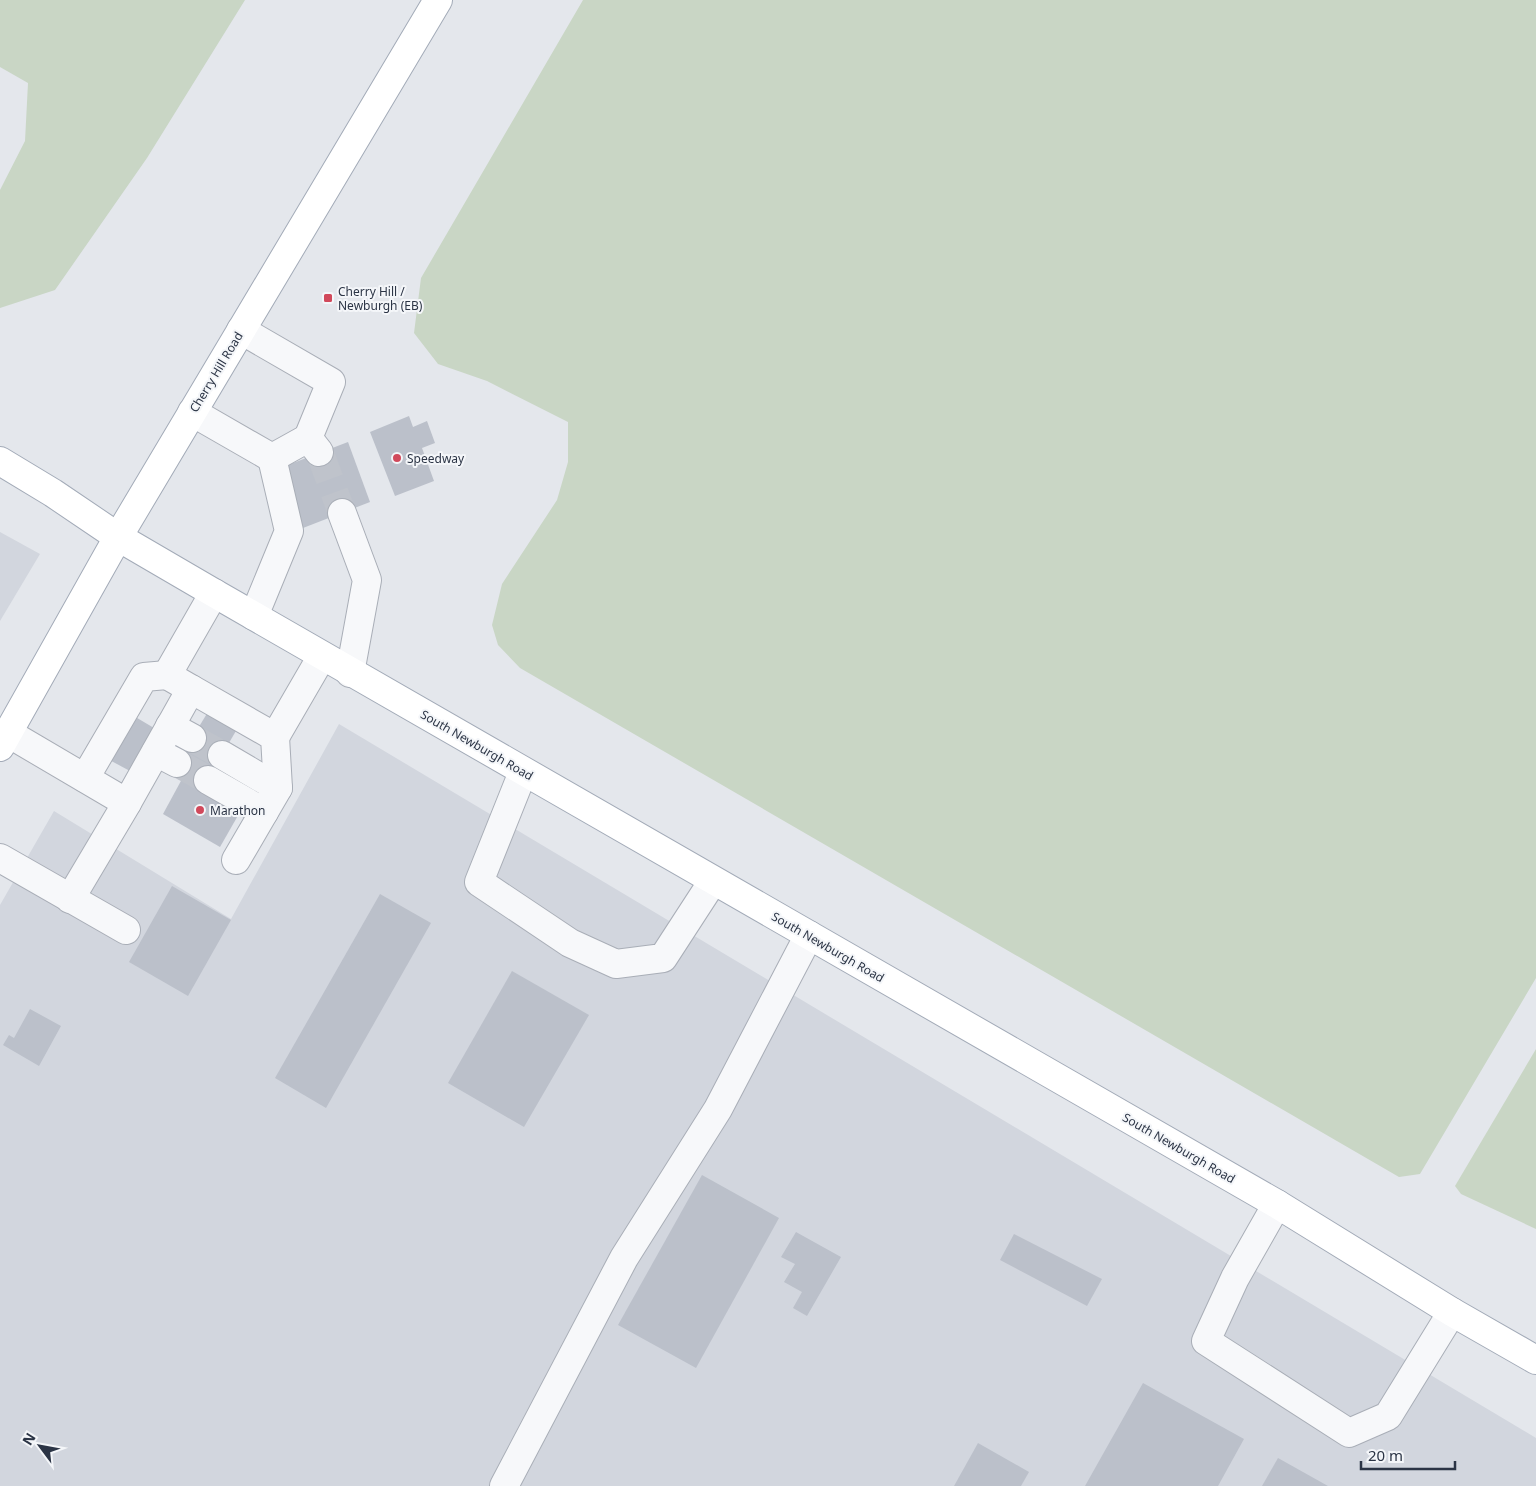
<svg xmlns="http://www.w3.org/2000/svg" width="1536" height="1486" font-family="'Noto Sans',sans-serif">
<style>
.built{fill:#d2d6de}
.green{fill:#c9d6c5}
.building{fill:#bbc0ca}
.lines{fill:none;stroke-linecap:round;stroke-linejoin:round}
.minor-tunnel{stroke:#bfc3cb;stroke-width:28;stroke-dasharray:28 14;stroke-linecap:butt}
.minor-casing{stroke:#a9aeb7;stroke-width:30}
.major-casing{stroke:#a3abb8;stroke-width:30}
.minor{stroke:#f7f8fa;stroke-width:28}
.major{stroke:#fff;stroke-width:28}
.poi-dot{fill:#d1495b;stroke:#f4f6f9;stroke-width:2}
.labels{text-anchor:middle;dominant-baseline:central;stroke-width:4;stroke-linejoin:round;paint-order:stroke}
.poi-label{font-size:12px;fill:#2b3445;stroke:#f4f6f9;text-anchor:start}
.street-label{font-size:12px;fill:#2b3445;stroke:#f4f6f9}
</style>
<rect width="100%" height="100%" fill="#e4e7ec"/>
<g class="built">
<path d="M0,532l40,22 -40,67z"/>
<path d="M339,724l1197,714v48h-1536v-581l54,-94 177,108z"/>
</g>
<g class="green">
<path d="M0,0h245l-98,158 -92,132 -55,18v-118l25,-49 3,-58 -28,-16z"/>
<path d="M583,0h953v978l-116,196 -21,3 -879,-509 -22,-23 -6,-20 10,-41 55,-84 11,-38v-40l-81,-41 -49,-17 -24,-31 7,-55z"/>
<path d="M1536,1049v180l-75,-35 -6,-8z"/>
</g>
<g class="building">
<path d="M409,416l4,11 14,-6 8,22 -13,5 12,33 -39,15 -25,-64z"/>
<path d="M348,442l22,60 -67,26 -23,-60z"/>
<path d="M211,707l29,17 -35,60 -30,-18z"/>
<path d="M127,712l27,16 -24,43 -28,-15z"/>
<path d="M182,779l58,33 -20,35 -57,-33z"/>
<path d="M172,886l59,34 -43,76 -59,-34z"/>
<path d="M380,894l51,29 -105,185 -51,-30z"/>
<path d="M512,971l77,44 -65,112 -76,-44z"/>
<path d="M30,1009l31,17 -22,40 -36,-21 6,-10 5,3z"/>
<path d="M702,1175l77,43 -83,150 -78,-43z"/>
<path d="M796,1232l45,25 -34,59 -14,-8 9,-16 -18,-10 11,-18 -14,-7z"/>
<path d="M1014,1234l88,45 -15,27 -87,-46z"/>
<path d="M1143,1383l101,56 -26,47h-133z"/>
<path d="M978,1443l51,29 -8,14h-67z"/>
<path d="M1278,1458l50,28h-66z"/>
</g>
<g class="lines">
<g class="minor-tunnel">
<path d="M320,453l22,60"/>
<path d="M192,738l30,17"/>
<path d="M177,763l31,17"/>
</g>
<g class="minor-casing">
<g id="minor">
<path d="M241,330l90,52 -23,56"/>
<path d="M192,412l80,46 36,-20 11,14"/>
<path d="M342,513l25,67 -17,93"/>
<path d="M254,616l35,-85 -17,-73"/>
<path d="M191,689l84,48 3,51 -42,72"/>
<path d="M170,726l22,12"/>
<path d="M8,733l119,70 64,-114 -24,-14 47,-82"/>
<path d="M275,737l47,-81"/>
<path d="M156,752l21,11"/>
<path d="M222,755l56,33"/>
<path d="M523,772l-44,110 91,61 46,21 47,-6 50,-77"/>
<path d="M85,778l59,-101 23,-2"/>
<path d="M208,780l56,32"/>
<path d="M0,858l126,72"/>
<path d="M70,899l57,-96"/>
<path d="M1277,1204l-42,74 -29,63 143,92 39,-17 64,-104"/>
<path d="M504,1486l120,-228 94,-149 91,-174"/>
</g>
</g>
<g class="major-casing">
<g id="major">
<path d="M0,461l53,32 65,44 96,56 1063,611 175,108 84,48"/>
<path d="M0,747l118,-210 320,-537"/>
</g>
</g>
<use href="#minor" class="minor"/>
<use href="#major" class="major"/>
</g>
<g class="poi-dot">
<rect x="323" y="293" width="10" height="10" rx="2.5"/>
<circle cx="397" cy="458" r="5"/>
<circle cx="200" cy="810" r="5"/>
</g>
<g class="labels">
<g class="poi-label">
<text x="338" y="291">Cherry Hill /<tspan x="338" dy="14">Newburgh (EB)</tspan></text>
<text x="407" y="458">Speedway</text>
<text x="210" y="810">Marathon</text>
</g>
<g class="street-label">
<text transform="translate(216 372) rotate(-59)">Cherry Hill Road</text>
<text transform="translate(477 745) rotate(30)">South Newburgh Road</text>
<text transform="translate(828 947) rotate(30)">South Newburgh Road</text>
<text transform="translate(1179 1148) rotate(30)">South Newburgh Road</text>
</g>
</g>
<g transform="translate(40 1446) rotate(302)" stroke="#f4f6f9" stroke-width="4" paint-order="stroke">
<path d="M0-4L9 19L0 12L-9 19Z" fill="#2b3445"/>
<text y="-8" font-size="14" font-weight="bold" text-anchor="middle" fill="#2b3445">N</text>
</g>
<path d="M1361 1461v8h94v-8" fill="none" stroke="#2b3445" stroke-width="2.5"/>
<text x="1368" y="1461" font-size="15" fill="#2b3445" stroke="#f4f6f9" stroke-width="4" paint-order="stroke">20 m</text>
</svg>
